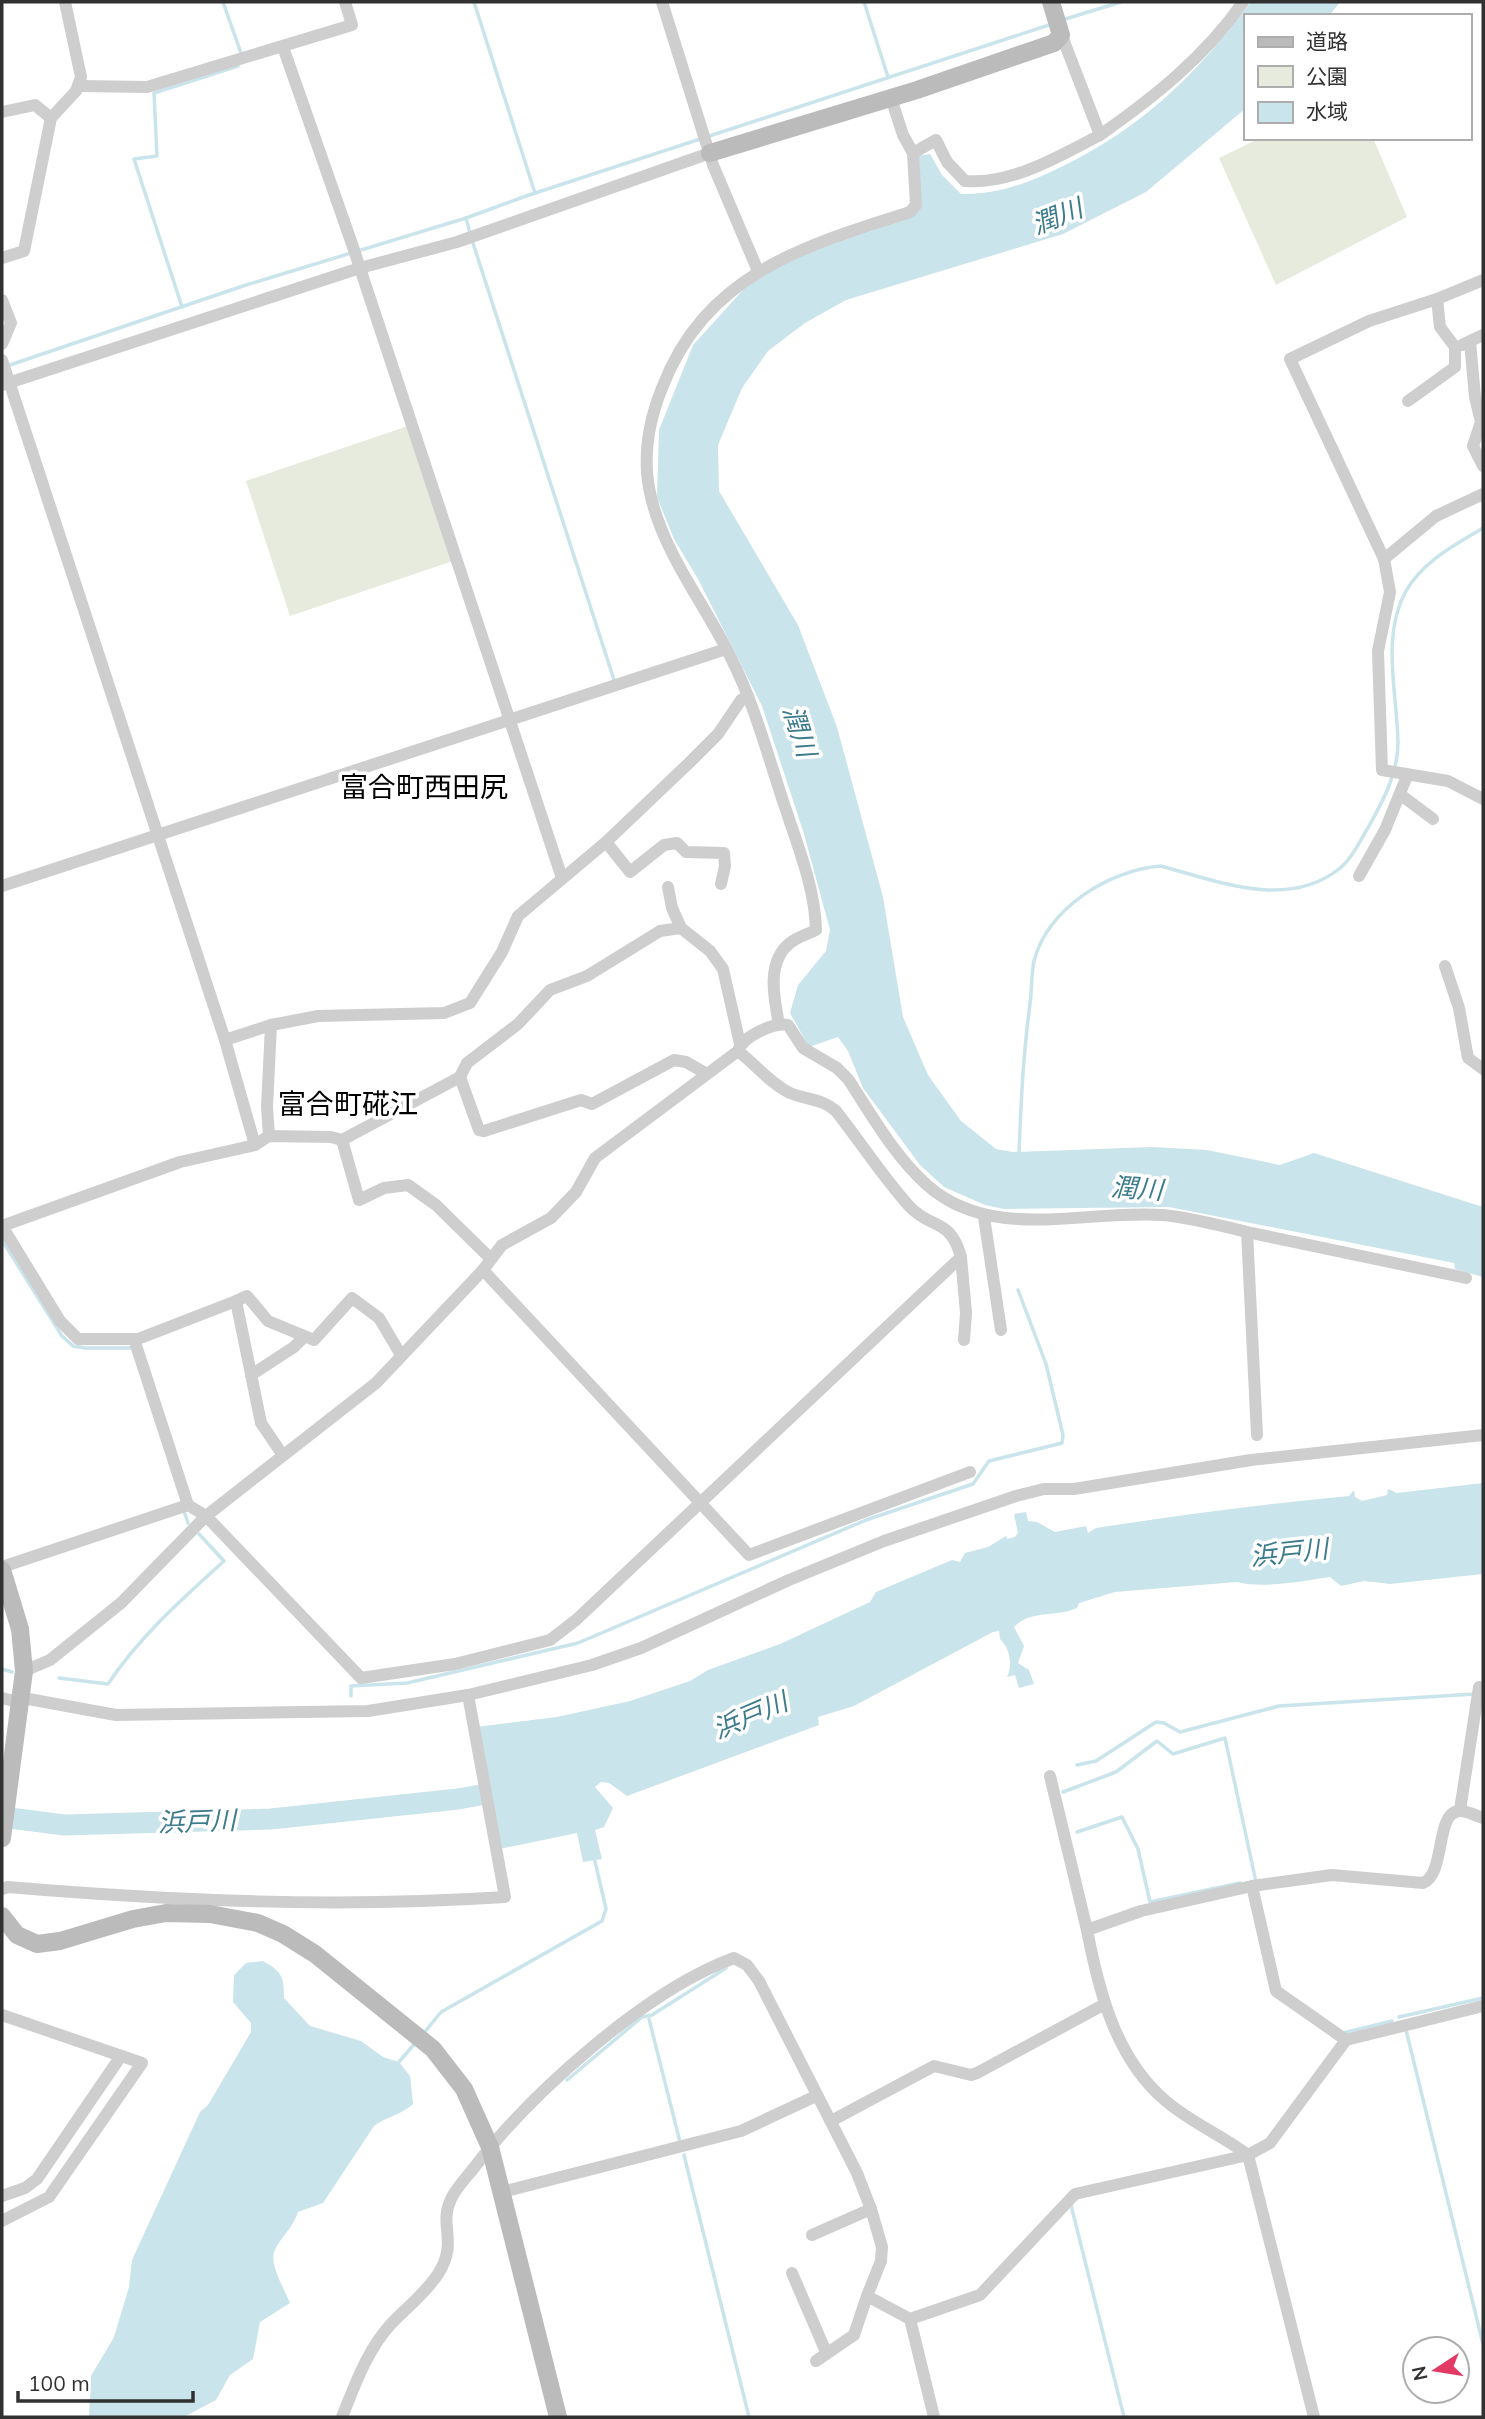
<svg xmlns="http://www.w3.org/2000/svg" width="1485" height="2419" font-family="Mulish,'Noto Sans JP',sans-serif">
<style>
.green{fill:#e7ebdd}
.water{fill:#cae4eb}
.lines{fill:none;stroke-linecap:round;stroke-linejoin:round}
.stream{stroke:#cae4eb;stroke-width:3.5}
.river{stroke:#cae4eb;stroke-width:21}
.street{stroke:#cecece;stroke-width:12}
.secondary{stroke:#bbb;stroke-width:18}
.labels{text-anchor:middle;dominant-baseline:central;stroke-width:7;stroke-linejoin:round;paint-order:stroke}
.water-label{font-size:26px;font-style:italic;fill:#3d7c8c;stroke:#fff}
.quarter-label{font-size:28px;fill:#000;stroke:#fff}
</style>
<rect width="100%" height="100%" fill="#fff"/>
<g class="green">
<path d="M1260,138h113l34,79 -131,68 -57,-127z"/>
<path d="M408,426l45,135 -163,55 -44,-135z"/>
</g>
<g class="water">
<path d="M1251,2h89l-11,14h-84v93l-99,83 -83,42 -217,66 -41,23 -37,28 -26,37 -24,57 1,46 79,134 39,102 46,170 20,120 25,58 33,46 35,28 17,3 139,-5 55,3 73,15 34,-12 169,54v70l-28,-8 -1,-6 -285,-56 -165,2 -19,-4 -41,-18 -24,-22 -57,-77 -15,-37 -10,-14 -29,10 -19,-34 8,-28 28,-34 4,-21 -26,-96 -42,-128 -64,-127 -24,-40 -17,-42 2,-67 34,-85 50,-55 31,-23 55,-23 83,-28 5,-60 13,-2 12,21 19,19c36,1 67,-11 98,-26 82,-39 138,-94 192,-166z"/>
<path d="M1483,1483v91l-93,10 -26,-3 -23,5 -11,-9c-27,4 -67,12 -93,5l-122,10 -36,11 -2,5c-22,10 -45,1 -63,19l10,19 -6,17 11,7 5,14 -15,4 -4,-13 -8,2c6,-11 3,-29 -7,-38l-1,-8 -6,1 -139,74 -36,11 1,8 -192,71 -18,-13 -8,-1 -6,5 18,21 -9,19 -9,3 7,29 -19,3 -6,-29 -78,16 -23,-122 81,-10 73,-16 60,-20 18,-11 72,-26 90,-42 6,-10 76,-32 8,2 5,-9 23,-6 18,-11 1,3 8,-2 3,-4 -4,-19 12,-2 2,9 9,1 18,10 31,-6 2,7 8,-5c84,-13 168,-24 253,-32l5,-6 1,7 7,4 25,-6 1,-6 9,4z"/>
<path d="M263,1961c19,11 21,15 21,37l26,28 51,15 22,16 16,5 11,14 3,28c-12,11 -27,13 -39,22l-51,77 -25,9c-7,19 -16,23 -23,38 -7,13 10,40 15,53l-30,19 -7,37 -23,16 -14,25 -32,17h-95l2,-41 23,-39 15,-50 3,-27 68,-148 8,-7 43,-73v-9l-18,-21 1,-27 12,-12z"/>
</g>
<g class="lines">
<g class="stream">
<path d="M223,2l19,54"/>
<path d="M474,2l61,191"/>
<path d="M864,2l24,75"/>
<path d="M1062,20l59,-18"/>
<path d="M470,233l-4,-15 60,-22 526,-172"/>
<path d="M472,240l143,443"/>
<path d="M182,307l-48,-148 23,-3 -3,-63 84,-27"/>
<path d="M7,366l236,-80 223,-68"/>
<path d="M1019,1154c2,-52 4,-98 11,-150 2,-14 1,-30 4,-43 14,-53 75,-91 127,-95 56,15 126,44 178,3 13,-10 22,-30 30,-43 15,-27 29,-53 29,-84 -1,-50 -17,-106 8,-151 17,-30 49,-46 77,-63"/>
<path d="M2,1240l60,96 11,10 13,2h46"/>
<path d="M183,1508l5,15"/>
<path d="M2,1669l10,3"/>
<path d="M59,1678l49,6c32,-48 73,-84 116,-123l-25,-27"/>
<path d="M351,1696v-10l56,-3 171,-40 288,-123 107,-36 16,-23 73,-18 1,-8 -17,-71 -28,-74"/>
<path d="M1077,1765l19,-4 60,-39 8,1 16,9 99,-26 196,-12"/>
<path d="M1063,1792l53,-20 41,-31 16,13 52,-16 31,144"/>
<path d="M1077,1832l45,-15 16,32 12,53 90,-19"/>
<path d="M1399,2017l84,-19"/>
<path d="M649,2019l31,123"/>
<path d="M1406,2030l77,314"/>
<path d="M1343,2033l49,-12"/>
<path d="M423,2034l18,-22 161,-91 4,-12 -12,-52"/>
<path d="M399,2062l17,-20"/>
<path d="M567,2080l75,-63 10,-2 74,-47"/>
<path d="M684,2155l65,262"/>
<path d="M1071,2205l53,212"/>
</g>
<path class="river" d="M2,1817l62,8 207,-6 187,-20 50,-9"/>
<g class="street">
<path d="M662,2l51,163 45,106"/>
<path d="M283,47l69,197 210,634"/>
<path d="M80,86l67,1 205,-62 -7,-23"/>
<path d="M2,112l33,-7 16,13"/>
<path d="M1100,135c53,-37 106,-79 143,-133"/>
<path d="M913,153l23,-13 11,22 18,19c46,4 95,-25 135,-46l-40,-104"/>
<path d="M2,258l22,-7 27,-133 25,-27 5,-14 -16,-75"/>
<path d="M1483,280l-46,19 -68,22 -79,38 94,200 6,33 -12,59 4,119 66,11 35,18"/>
<path d="M2,300l9,23 -9,21"/>
<path d="M1470,342l5,55 6,25 -8,24 10,20"/>
<path d="M1462,345l21,-10"/>
<path d="M2,360l223,680 30,105"/>
<path d="M2,385l358,-117 97,-26 253,-89"/>
<path d="M1408,401l47,-34v-20l-15,-20 -3,-28"/>
<path d="M1384,559l52,-43 47,-22"/>
<path d="M1401,795l32,24"/>
<path d="M606,842l24,30 34,-27 13,-2 9,9 38,1 1,13 -4,18"/>
<path d="M1359,876l26,-46 22,-54"/>
<path d="M2,886l724,-237"/>
<path d="M668,887l4,21 9,20 29,23 13,18 17,75"/>
<path d="M1445,966l14,42 9,50 15,11"/>
<path d="M779,1024c-5,-26 -13,-62 11,-81 7,-6 18,-9 26,-13 -1,-42 -18,-83 -31,-123 -17,-50 -30,-102 -54,-149 -26,-54 -66,-102 -80,-161 -9,-36 -3,-74 11,-109 44,-114 141,-142 248,-176l6,-7 -3,-52 -10,-18 -12,-37"/>
<path d="M225,1040l46,-15"/>
<path d="M460,1077l7,-14 51,-39 32,-34 37,-14 73,-45 21,-3"/>
<path d="M269,1136l-2,-29 4,-82 47,-9 126,-3 26,-10 32,-51 16,-36 88,-74 83,-79 29,-29 23,-34 7,-4"/>
<path d="M342,1140l118,-63 19,53 5,1 97,-31 11,4 82,-44 12,2 21,12"/>
<path d="M984,1217l17,113"/>
<path d="M2,1226l178,-64 75,-17 14,-9 62,1 11,3 17,60 25,-12 24,-3 28,20 55,54"/>
<path d="M2,1226l58,95 18,18h60l98,-38 25,122 21,31"/>
<path d="M1247,1232l219,46"/>
<path d="M961,1257l5,56 -2,27"/>
<path d="M483,1270l266,285 221,-83"/>
<path d="M236,1301l11,-5 21,25 46,19 38,-42 27,20 22,37"/>
<path d="M134,1339l54,166"/>
<path d="M251,1375l43,-28 10,-10"/>
<path d="M2,1567l186,-62 18,11 155,162 94,-14 95,-24 26,-20 385,-363c-11,-40 -30,-27 -52,-51 -26,-29 -48,-63 -73,-95 -13,-12 -29,-11 -46,-18 -19,-9 -35,-29 -52,-42"/>
<path d="M24,1671l26,-11 71,-57 85,-87 170,-133 107,-113 19,-25 49,-27 25,-26 19,-34 143,-107c5,-15 36,-29 50,-26l15,23 34,20 11,11c23,35 47,78 79,106 65,58 159,24 236,30 29,3 56,10 84,17l10,203"/>
<path d="M2,1698l20,5"/>
<path d="M23,1698l93,17 252,-4 100,-16 124,-30 49,-17 148,-68 95,-39 132,-45 28,-7h30l177,-29 232,-25"/>
<path d="M1050,1776l37,154"/>
<path d="M1460,1810l19,-123"/>
<path d="M1252,1886l24,105 70,49"/>
<path d="M2,1889l6,-2c166,14 330,21 497,10l-37,-202"/>
<path d="M2,2015l140,48 -93,134 -47,24"/>
<path d="M831,2121l103,-55 37,9 6,-2 128,-69"/>
<path d="M502,2192l239,-61 75,-35"/>
<path d="M2,2196l23,-8 12,-9 84,-123"/>
<path d="M812,2235l59,-26"/>
<path d="M792,2273l34,79"/>
<path d="M910,2319l24,98"/>
<path d="M816,2361l38,-26 13,-39"/>
<path d="M342,2417c13,-32 25,-67 49,-93 16,-17 34,-30 47,-50 21,-33 0,-48 13,-75 5,-11 15,-21 22,-30 57,-75 173,-179 261,-211l13,7 12,16 98,192 14,36 11,38 -1,14 -14,35 43,23 70,-24 95,-101 173,-39 22,-12 76,-103 137,-34"/>
<path d="M1314,2417l-66,-262c-25,-19 -56,-32 -81,-53 -51,-42 -68,-110 -80,-172l54,-19 111,-25 80,-11 91,8c24,-10 11,-75 39,-72 7,1 15,5 21,7"/>
</g>
<g class="secondary">
<path d="M710,153l207,-63 137,-47 7,-8 -10,-33"/>
<path d="M2,1570l18,59 4,42 -22,167"/>
<path d="M2,1916l15,19 20,9 23,-3 73,-22 33,-6 44,1 48,9 25,11 32,20 118,95 31,40 26,58 68,270"/>
</g>
</g>
<g class="labels">
<g class="water-label">
<text transform="translate(1057 216) rotate(-22)">潤川</text>
<text transform="translate(800 731) rotate(72)">潤川</text>
<text transform="translate(1137 1188) rotate(4)">潤川</text>
<text transform="translate(1289 1552) rotate(-6)">浜戸川</text>
<text transform="translate(750 1715) rotate(-23)">浜戸川</text>
<text transform="translate(197 1821) rotate(-2)">浜戸川</text>
</g>
<g class="quarter-label">
<text x="424" y="786">富合町西田尻</text>
<text x="348" y="1103">富合町硴江</text>
</g>
</g>
<rect width="1485" height="2419" fill="none" stroke="#313131" stroke-width="7"/>
<rect x="1244" y="14" width="228" height="126" fill="#ffffff" stroke="#adadad" stroke-width="2"/>
<rect x="1258" y="37" width="35" height="10" fill="#bbbbbb" stroke="#adadad" stroke-width="2"/>
<text x="1306" y="49" font-size="21" fill="#313131">道路</text>
<rect x="1258" y="66" width="35" height="21" fill="#e7ebdd" stroke="#adadad" stroke-width="2"/>
<text x="1306" y="84" font-size="21" fill="#313131">公園</text>
<rect x="1258" y="102" width="35" height="21" fill="#cae4eb" stroke="#adadad" stroke-width="2"/>
<text x="1306" y="119" font-size="21" fill="#313131">水域</text>
<g transform="translate(1436 2370) rotate(258)"><circle r="33" fill="#ffffff" stroke="#adadad" stroke-width="2"/>
<path d="M0-5L12 26L0 18L-12 26Z" fill="#e33965"/>
<text y="-10" font-size="19" font-weight="bold" text-anchor="middle" fill="#313131">N</text>
</g>
<path d="M18 2391v10h175v-10" fill="none" stroke="#313131" stroke-width="3.5"/>
<text x="28" y="2391" font-size="21" fill="#313131" stroke="#ffffff" stroke-width="5" paint-order="stroke">100 m</text>
</svg>
